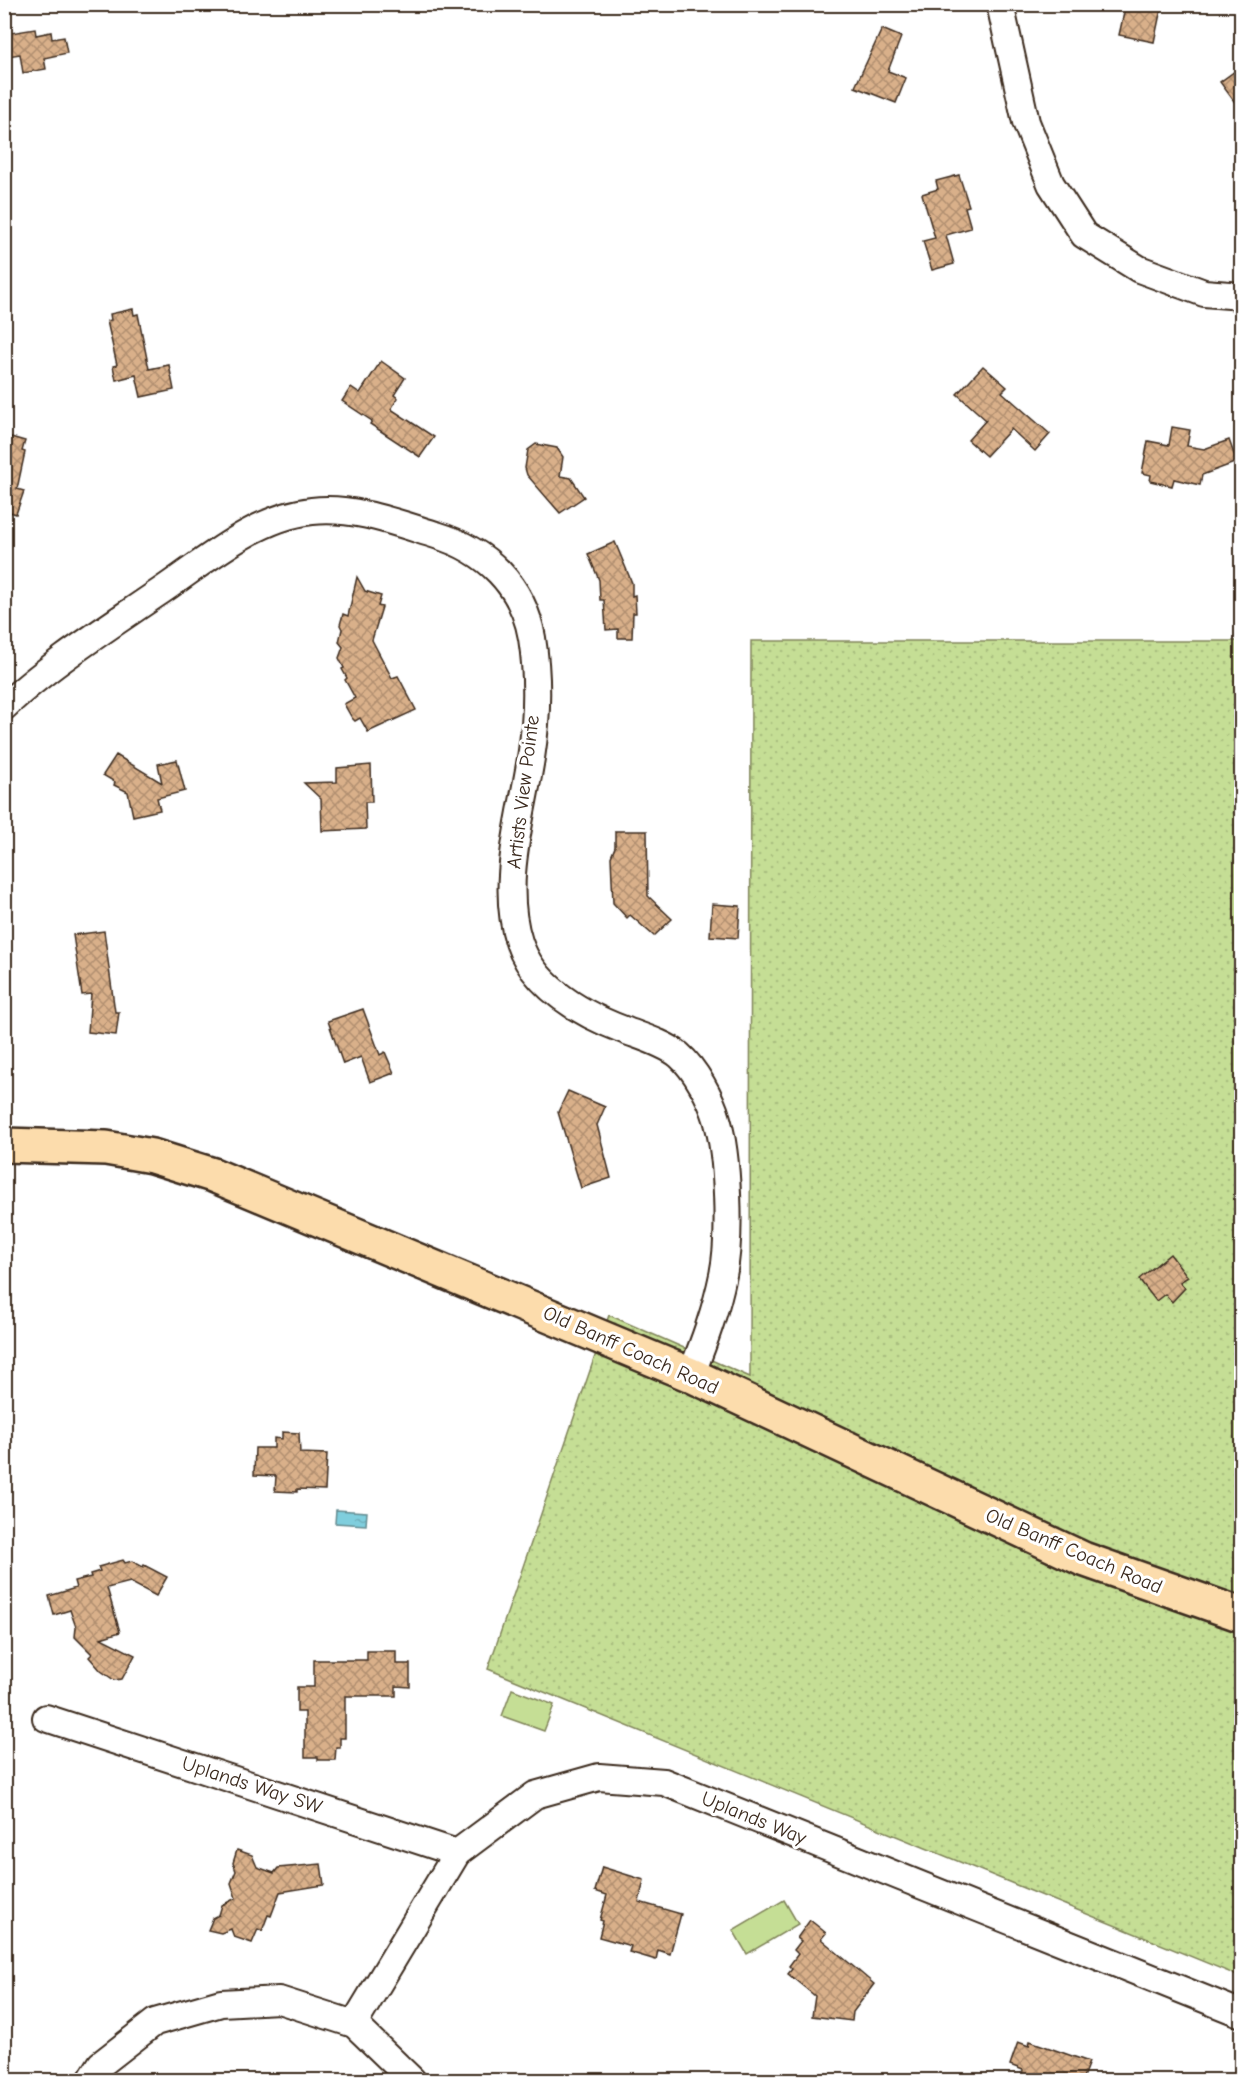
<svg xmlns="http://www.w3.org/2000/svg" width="1246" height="2085" font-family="'Comic Neue',sans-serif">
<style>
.grass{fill:url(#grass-dots);stroke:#80845a;stroke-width:1.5}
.park{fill:#c5de95;stroke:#80845a;stroke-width:1.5}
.water{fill:url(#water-ripples);stroke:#648c91;stroke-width:1.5}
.building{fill:url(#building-cross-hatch);stroke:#3b2a1e;stroke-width:1.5}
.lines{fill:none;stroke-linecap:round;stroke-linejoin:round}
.minor-casing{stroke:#3b2a1e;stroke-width:30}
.major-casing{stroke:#3b2a1e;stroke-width:38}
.minor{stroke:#fff;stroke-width:26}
.major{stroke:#fcdcac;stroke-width:33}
.labels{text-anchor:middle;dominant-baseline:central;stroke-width:6;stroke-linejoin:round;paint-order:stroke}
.street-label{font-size:20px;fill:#3b2a1e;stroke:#fff}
</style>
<defs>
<pattern id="grass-dots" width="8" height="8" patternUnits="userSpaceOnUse" patternTransform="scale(1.5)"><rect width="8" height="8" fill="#c5de95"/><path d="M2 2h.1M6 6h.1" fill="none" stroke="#aabf80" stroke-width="1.8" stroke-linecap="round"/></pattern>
<pattern id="water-ripples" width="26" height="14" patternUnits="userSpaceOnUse" patternTransform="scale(1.5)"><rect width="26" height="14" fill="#7fcedd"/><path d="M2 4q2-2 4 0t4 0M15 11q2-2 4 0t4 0" fill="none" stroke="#6fb1bd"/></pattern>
<pattern id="building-cross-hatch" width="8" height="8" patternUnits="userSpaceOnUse" patternTransform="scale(1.5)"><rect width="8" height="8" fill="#d9b08a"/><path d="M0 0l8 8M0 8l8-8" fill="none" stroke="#b18f70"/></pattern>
</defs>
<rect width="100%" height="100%" fill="#fff"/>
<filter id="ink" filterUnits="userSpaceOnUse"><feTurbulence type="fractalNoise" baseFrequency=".0167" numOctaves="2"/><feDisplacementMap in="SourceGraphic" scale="12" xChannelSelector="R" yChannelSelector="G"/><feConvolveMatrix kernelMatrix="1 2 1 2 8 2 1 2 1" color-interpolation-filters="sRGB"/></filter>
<g filter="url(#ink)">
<path class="grass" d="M751,641h490v1336l-753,-308 121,-354 141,62z"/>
<g class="park">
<path d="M512,1689l42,16 -10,26 -42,-15z"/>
<path d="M784,1900l14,24 -51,30 -14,-24z"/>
</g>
<path class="water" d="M336,1510l31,2 -1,13 -31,-2z"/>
<g class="building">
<path d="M1126,4h36l-8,38 -35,-7z"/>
<path d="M35,29l1,6 15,-3 1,7 12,-2 3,16 -23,5 2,11 -23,4 -3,-19 -12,2 -4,-22z"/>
<path d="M882,29l19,8 -13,34 18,7 -10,25 -41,-16z"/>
<path d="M1242,66v46l-22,-30z"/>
<path d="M959,175l10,31 -4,1 6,21 -25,7 8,29 -22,6 -9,-29 12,-3 -13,-44 16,-5 -2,-8z"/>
<path d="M133,309l1,6 4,-1 11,55 20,-4 5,25 -33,7 -5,-22 -20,5 -3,-14 4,-1 -10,-44 4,-1 -1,-6z"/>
<path d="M381,361l24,17 -11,17 4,3 -7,11 43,28 -14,20 -50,-33 2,-3 -30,-20 9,-14 9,6z"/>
<path d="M983,366l24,21 -5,5 48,42 -15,17 -24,-22 -25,27 -18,-16 18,-20 -29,-26z"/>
<path d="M1172,427l18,3 -3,16 17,3 25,-9 8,22 -35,13 -2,10 -26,-6 -2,7 -22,-5 1,-6 -9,-2 6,-32 21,4z"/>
<path d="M4,435l21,6 -3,10 3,1 -8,37 7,2 -8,23 -6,-2 -2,5h-4z"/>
<path d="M536,444l21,4 6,9 -3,19 11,2 13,19 -24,16 -33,-38 -2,-7 3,-18z"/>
<path d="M615,542l17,41v13l3,-1 1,18h-3l-1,25h-14v-9l-12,1 -2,-30h-4l-1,-20 -11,-26z"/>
<path d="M357,577l8,14 16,5 -3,10 4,1 -10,33 20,38 6,-2 18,34 -48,22 -8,-14 -5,3 -3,-3 -8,-14 11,-6 -10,-18 2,-2 -5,-9 2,-1 -5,-10 4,-11 -4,-5 3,-13 -2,-4 3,-11 5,2z"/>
<path d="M116,755l46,28 -4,-19 19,-4 8,31 -28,7 3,12 -27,6 -5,-24 -14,-7 1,-3 -12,-7z"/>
<path d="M371,765l1,37h-7l1,27 -44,2 -1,-32 -17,-16 33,-1v-14z"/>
<path d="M615,831h32l1,65 24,23 -18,17 -24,-21 -3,3 -14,-15 -2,-46 4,-10z"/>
<path d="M712,904l28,2 -2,32 -28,-2z"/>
<path d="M104,931l11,81h4l-3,23 -28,-3 3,-38 -9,1 -9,-60z"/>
<path d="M363,1009l17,46 5,-3 9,21 -24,9 -9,-25 -18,7 -15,-43z"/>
<path d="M568,1091l37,16 -8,18 14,53 -30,10 -23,-76z"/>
<path d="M1170,1254l18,23 -8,5 5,6 -13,14 -7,-8 -9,7 -17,-22z"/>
<path d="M282,1432l17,1 1,20 27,1 -2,36 -28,-1v3l-22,-1 1,-15 -22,-1 1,-27h19v-10l8,1z"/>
<path d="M123,1560l2,3 7,-2 11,6 1,-2 23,12 -11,19 -26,-14 -23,6 13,44 -19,6 34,17 -13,24 -8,1 -13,-9 -12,-14 3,-3 -17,-17 1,-10 -6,-17 -16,5 -5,-19 27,-8 -2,-7 17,-4 -1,-3 10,-3 -2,-4z"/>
<path d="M367,1651h29v13h14v23l-14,-1v10h-51v42h-5v9h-4l-1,13h-17v-3h-13v-45h-8v-25h17v-27h53z"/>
<path d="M237,1850l15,5 5,12 17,6 4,-5 43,-4 3,21 -44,7 -9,24 -3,-1 -6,16 -4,-2 -6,14 -18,-6 -3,-8 -10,4 -13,-3 5,-12 6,-3 3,-10 14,-7 -5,-15 5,-12 -3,-8z"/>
<path d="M602,1867l42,13 -5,22 42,12 -11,40 -12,-4 -2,10 -27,-8 2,-6 -32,-9 4,-16 -3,-1 7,-25 -12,-4z"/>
<path d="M810,1920l16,13 -5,6 53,45 -21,28 -1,9 -40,-5 3,-20 -27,-22 4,-5 -3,-3 9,-12 -4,-4 7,-9 -4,-3z"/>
<path d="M1030,2041l59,21 -7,18h-52l-9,-2 2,-8 -13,-5 8,-23 11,4z"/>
</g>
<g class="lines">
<g class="minor-casing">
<g id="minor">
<path d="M1000,4l26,118 25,62 33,51 55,34 65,24 38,3"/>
<path d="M4,707c42,-40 103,-79 151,-112 47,-31 99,-78 157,-84 41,-5 85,12 124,24 50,15 87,50 96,103 6,38 5,82 -1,120 -9,59 -31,125 -12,184 15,46 63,72 105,88 18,7 40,13 55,25 16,14 32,43 38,64 11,37 14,118 6,156 -7,35 -19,67 -32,100"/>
<path d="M46,1718l411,135"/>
<path d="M354,2024l103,-171 78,-58 64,-18 65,5 578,232"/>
<path d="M91,2080l10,-16 54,-42 66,-19 58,-3 75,24 58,56"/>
</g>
</g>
<g class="major-casing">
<path id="major" d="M4,1145l102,3 46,8 61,19 478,200 392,184 159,56"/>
</g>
<use href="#minor" class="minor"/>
<use href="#major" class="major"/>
</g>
</g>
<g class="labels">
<g class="street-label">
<text transform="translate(523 792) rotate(-83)">Artists View Pointe</text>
<text transform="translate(631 1350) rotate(24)">Old Banff Coach Road</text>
<text transform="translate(1074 1551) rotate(23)">Old Banff Coach Road</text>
<text transform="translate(252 1785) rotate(18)">Uplands Way SW</text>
<text transform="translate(754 1818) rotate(22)">Uplands Way</text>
</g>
</g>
<rect width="1246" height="2085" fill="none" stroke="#fff" stroke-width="24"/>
<rect x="12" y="12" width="1222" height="2061" fill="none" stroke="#3b2a1e" stroke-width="2" filter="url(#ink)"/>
</svg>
